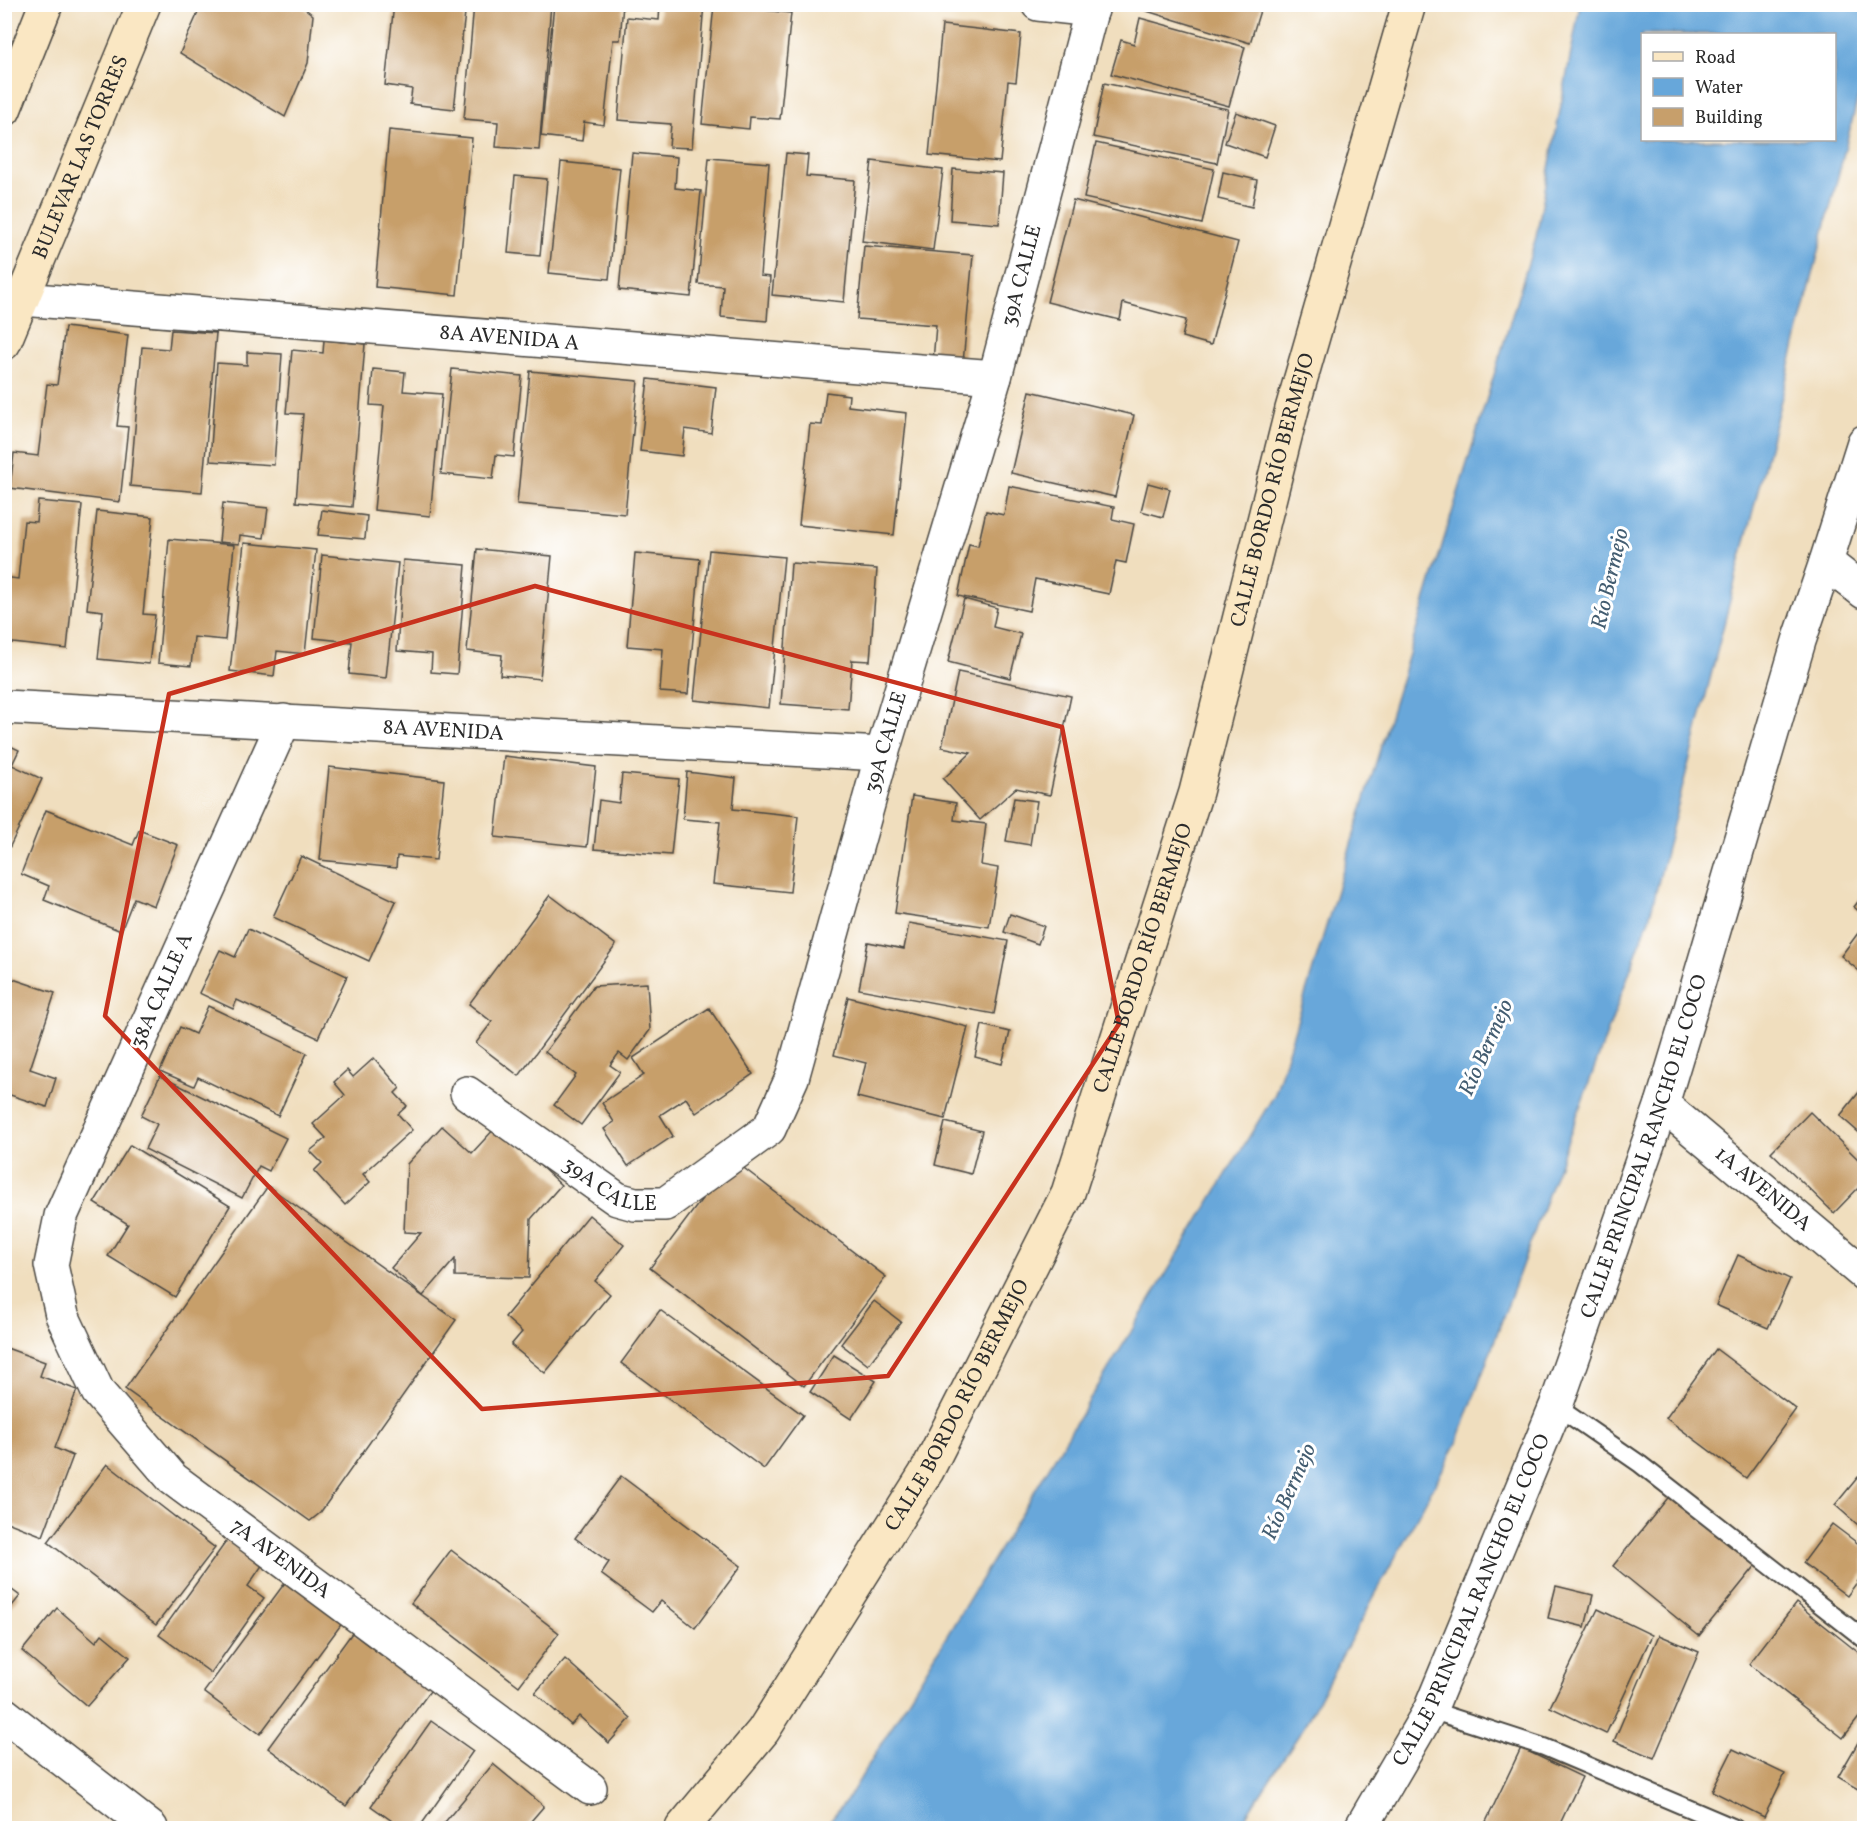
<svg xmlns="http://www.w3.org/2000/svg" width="1869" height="1833" font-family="Vollkorn,serif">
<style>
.water{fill:#67a7da;stroke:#496982;stroke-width:1.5;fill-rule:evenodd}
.building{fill:#c79f6b}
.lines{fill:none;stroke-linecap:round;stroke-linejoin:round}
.lane-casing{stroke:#494641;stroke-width:20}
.street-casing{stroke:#494641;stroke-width:36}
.secondary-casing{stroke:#494641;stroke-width:36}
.lane{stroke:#fff;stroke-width:16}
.street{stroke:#fff;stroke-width:33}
.secondary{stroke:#fae7c3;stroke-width:33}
.marked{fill:none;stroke:#c8321e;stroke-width:4.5;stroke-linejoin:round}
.labels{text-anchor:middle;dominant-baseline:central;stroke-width:6;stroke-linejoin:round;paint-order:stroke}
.street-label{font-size:21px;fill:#2b2b2b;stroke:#fff}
.water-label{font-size:22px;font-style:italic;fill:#435d71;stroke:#fff}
</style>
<rect width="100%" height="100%" fill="#fff"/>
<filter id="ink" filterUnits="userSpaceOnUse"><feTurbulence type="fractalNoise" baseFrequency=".0167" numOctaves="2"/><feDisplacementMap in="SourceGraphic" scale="12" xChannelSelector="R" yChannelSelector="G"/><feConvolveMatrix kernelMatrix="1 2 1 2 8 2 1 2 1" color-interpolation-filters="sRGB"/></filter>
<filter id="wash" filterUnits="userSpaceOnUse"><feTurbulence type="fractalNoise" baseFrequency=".008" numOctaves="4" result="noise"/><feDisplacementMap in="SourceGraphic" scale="24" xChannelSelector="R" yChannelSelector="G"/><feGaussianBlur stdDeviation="1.35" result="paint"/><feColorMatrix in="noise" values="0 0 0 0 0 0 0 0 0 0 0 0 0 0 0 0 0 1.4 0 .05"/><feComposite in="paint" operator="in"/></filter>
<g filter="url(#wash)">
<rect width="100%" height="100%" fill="#f0debe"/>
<path class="water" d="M1580,5h284v69l-215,845 -192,524 -155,287 -64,98h-414l27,-34 424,-700 261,-857zM1642,34h192v106h-192z"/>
<g id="blocks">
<g class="building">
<path d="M202,4h97l14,11 -5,48 -23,54 -105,-64z"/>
<path d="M394,4h72l-12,105 -44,-5 2,-15 -27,-4z"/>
<path d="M474,4h77l-12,146 -43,-3 2,-25 -34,-3z"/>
<path d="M554,4h69l-3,36h-7l-9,85 -20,-3 -2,19 -41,-5z"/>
<path d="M660,4h44l-12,144 -23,-1 2,-23 -53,-4 9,-103 32,3z"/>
<path d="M1138,4h124l-12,39 -113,-35z"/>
<path d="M714,5l77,8 -11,106 -30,-2 -1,12 -47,-5z"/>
<path d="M1140,18l105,29 -16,59 -118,-32 10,-34 13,4z"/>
<path d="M942,25l79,9 -5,48 -8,-1 -8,81 -71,-7z"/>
<path d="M1104,83l124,26 -11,54 -124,-26z"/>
<path d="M1236,112l39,14 -10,31 -40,-14z"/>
<path d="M389,130l83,8 -15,157 -82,-8z"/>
<path d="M1096,143l118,26 -12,55 -118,-26z"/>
<path d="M632,153l45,4 -2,31 26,3 -10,106 -72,-7z"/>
<path d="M786,153l22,2 -2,21 49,4 -11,122 -72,-7z"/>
<path d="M709,158l60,5 -9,113 10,1 -3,44 -46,-4 2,-31 -25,-2z"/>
<path d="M872,161l71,9 -10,80 -71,-9z"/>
<path d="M561,162l59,6 -11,111 -60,-6z"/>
<path d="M953,169l50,4 -4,51 -49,-4z"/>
<path d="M1223,172l34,8 -5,27 -34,-8z"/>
<path d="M515,176l32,3 -7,77 -32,-3z"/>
<path d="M1073,200l165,42 -27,103 -29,-8 4,-17 -63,-17 -3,17 -73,-18z"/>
<path d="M864,246l109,9 -10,108 -30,-2 3,-36 -79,-6z"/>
<path d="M65,327l63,8 -11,91 11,1 -8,75 -110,-14 4,-35 24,3 9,-72 10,1z"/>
<path d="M171,330l45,3 -14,159 -72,-6 12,-139 27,2z"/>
<path d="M324,340l41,4 -13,163 -56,-5 7,-88 -17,-1 6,-63 31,3z"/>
<path d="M247,352l35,2 -8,111 -64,-4 7,-98 30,2z"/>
<path d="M373,369l32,3 -2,19 39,3 -12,122 -56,-6 10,-104 -14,-1z"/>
<path d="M452,369l70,7 -8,81 -18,-2 -3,24 -52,-5z"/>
<path d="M530,371l108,10 -13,133 -108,-10z"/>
<path d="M648,379l68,8 -5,46 -26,-4 -3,27 -42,-5z"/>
<path d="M1030,391l104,24 -19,82 -104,-24z"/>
<path d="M826,392l23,3 -1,11 59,7 -13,122 -95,-10 11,-101 12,1z"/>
<path d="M1148,483l22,6 -7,28 -22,-6z"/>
<path d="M1009,486l105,21 -2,12 22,5 -8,39 -10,-2 -7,33 -74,-15 -6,32 -71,-15 11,-52 9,2 8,-35 18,4z"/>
<path d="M38,501l44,4 -15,144 -63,-7v-65l14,2 6,-58 12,1z"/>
<path d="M223,503l45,5 -4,30 -24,-3 -1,9 -20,-2z"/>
<path d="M322,510l45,6 -2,23 -47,-4z"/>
<path d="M97,511l56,6 -10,97 12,1 -6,49 -51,-5 5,-48 -16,-2z"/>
<path d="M169,539l65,6 -9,95 -31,-3 -3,29 -33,-3z"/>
<path d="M244,543l72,7 -11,104 -28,-3 -3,25 -44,-5z"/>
<path d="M477,549l75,7 -12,123 -40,-4 2,-20 -35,-4z"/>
<path d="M709,550l75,7 -15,151 -75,-8z"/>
<path d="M635,553l65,6 -12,135 -28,-2 3,-43 -36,-3z"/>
<path d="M322,555l76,8 -12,115 -37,-4 3,-32 -38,-4z"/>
<path d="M403,560l63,5 -9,109 -26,-2 1,-18 -35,-3z"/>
<path d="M791,563l86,6 -7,92 -18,-1 -4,49 -67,-5z"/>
<path d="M964,599l33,9 -4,19 28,7 -11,44 -62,-16z"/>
<path d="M958,672l113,24 -21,99 -34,-7 -36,32 -37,-41 28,-26 -29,-6z"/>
<path d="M4,743l15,7 -7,15 30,14 -38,80z"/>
<path d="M504,756l92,11 -9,80 -92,-10z"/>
<path d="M329,767l115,13 -8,80 -39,-4 -1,12 -76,-8z"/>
<path d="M687,772l49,6 -3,31 65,7 -8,76 -77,-8 7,-62 -37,-3z"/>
<path d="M622,774l57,5 -8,76 -77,-6 5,-49 20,3z"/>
<path d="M912,796l44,7 -2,17 32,4 -5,41 17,3 -9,59 -94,-14z"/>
<path d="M1014,798l23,3 -7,44 -24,-4z"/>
<path d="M46,810l87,35 6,-15 39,15 -24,61 -20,-8 -13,33 -77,-31 5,-14 -28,-12z"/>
<path d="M301,856l95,45 -27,60 -96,-44z"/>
<path d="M1864,894v22l-10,-9z"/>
<path d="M550,895l66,50 -97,131 -43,-33 16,-21 -23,-18z"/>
<path d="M1010,914l34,12 -6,18 -34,-12z"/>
<path d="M909,923l99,18 -14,73 -135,-25 9,-47 36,7z"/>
<path d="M1864,925v50l-23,-19z"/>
<path d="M248,929l99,47 -29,62 -81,-38 -4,9 -34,-16 21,-43 15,7z"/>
<path d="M4,976l51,17 -25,76 26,9 -9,29 -43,-14z"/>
<path d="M647,983l3,47 -22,30 -9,-7 -9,12 10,7 -39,53 -27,-20 22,-30 -31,-23 49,-66z"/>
<path d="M848,997l120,30 -23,92 -88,-22 9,-34 -32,-8z"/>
<path d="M208,1006l99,47 -29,63 -80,-39 -4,9 -34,-15 20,-44 15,7z"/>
<path d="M709,1008l44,66 -57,39 -10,-15 -26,17 13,21 -45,30 -24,-37 10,-7 -12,-19 42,-28 -11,-17z"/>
<path d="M982,1025l28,7 -8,32 -27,-7z"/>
<path d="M374,1058l26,30 -5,5 12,13 -9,8 14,16 -49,44 7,8 -25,23 -31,-34 8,-8 -12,-12 16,-13 -13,-14 32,-29 -11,-13 13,-12 6,7z"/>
<path d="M160,1076l126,62 -17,33 -10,-5 -17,32 -97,-49 12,-25 -16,-8z"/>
<path d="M1864,1086v51l-24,-21z"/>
<path d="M1810,1112l54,53v17l-30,31 -63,-61z"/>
<path d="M945,1122l37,9 -11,43 -36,-9z"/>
<path d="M442,1126l30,27 25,-27 64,59 -30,34 -2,59 -74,-2v-17l-32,37 -32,-28 30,-35 -17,-1 3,-68z"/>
<path d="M130,1145l100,61 -55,91 -67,-41 20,-32 -34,-21z"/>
<path d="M732,1159l154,118 -82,109 -154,-118z"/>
<path d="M268,1186l188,134 -136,193 -10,8 -185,-132z"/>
<path d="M589,1215l35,30 -29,36 15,13 -65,79 -34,-28 11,-13 -17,-15z"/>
<path d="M1738,1255l52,24 -22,49 -52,-23z"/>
<path d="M874,1301l27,21 -33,43 -27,-21z"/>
<path d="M660,1310l143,105 -39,54 -143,-106z"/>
<path d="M4,1347l41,15 -5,14 37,14 -22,58 18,8 -30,80 -39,-15z"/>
<path d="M1716,1349l80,60 -50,69 -80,-60z"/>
<path d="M834,1355l42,26 -25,38 -41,-27z"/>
<path d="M107,1464l108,84 -59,77 -108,-83z"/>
<path d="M621,1476l120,90 -46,62 -34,-27 -9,11 -51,-38 8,-12 -34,-24z"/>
<path d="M1858,1477l6,5v48l-29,-25z"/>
<path d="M1671,1494l86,70 -58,72 -86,-70z"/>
<path d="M1832,1524l32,24v25l-17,23 -44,-33z"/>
<path d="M228,1539l35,25 -15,22 16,12 -53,75 -52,-38z"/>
<path d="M451,1550l108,83 -40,53 -108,-83z"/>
<path d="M290,1576l56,42 -86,116 -56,-42z"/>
<path d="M4,1584l16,12 -16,20z"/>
<path d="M1556,1586l37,9 -8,32 -37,-9z"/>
<path d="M1796,1603l68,54v54l-21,27 -94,-74z"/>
<path d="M57,1608l39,34 6,-8 28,23 -43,49 -65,-55z"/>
<path d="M1598,1609l54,26 -46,99 -56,-27z"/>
<path d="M352,1633l32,24 3,-4 46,34 -87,119 -78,-58z"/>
<path d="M1659,1635l40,17 -45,106 -40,-17z"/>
<path d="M565,1659l66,59 -22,25 -30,-27 -8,9 -36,-32z"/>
<path d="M431,1721l42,30 -54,77h-17l-31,-22z"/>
<path d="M1864,1732v60l-26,-15z"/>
<path d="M1521,1748l61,29 -24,51h-75z"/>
<path d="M1733,1749l52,25 -21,43 -52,-26z"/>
<path d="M493,1764l51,42 -19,22h-85z"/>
</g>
</g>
</g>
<g filter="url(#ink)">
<use href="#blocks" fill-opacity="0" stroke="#494641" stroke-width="1.5"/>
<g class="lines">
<g class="lane-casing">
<g id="lane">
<path d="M1556,1406l84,58 224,175"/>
<path d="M1430,1710l114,37 191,81"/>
</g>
</g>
<g class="street-casing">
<g id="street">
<path d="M1038,4l54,6"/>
<path id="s1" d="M22,299l973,78"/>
<path d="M1826,562l38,30"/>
<path id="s2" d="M4,707l878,47"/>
<path id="s3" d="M284,721l-223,495 -10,49 11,50 36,77 75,87 417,309"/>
<path id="s4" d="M467,1093l150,106 18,5h30l104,-75 23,-51 90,-324 113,-377 98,-373"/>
<path id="s5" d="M1662,1104l202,170"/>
<path d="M4,1714l147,114"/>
<path id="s6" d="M1361,1828l69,-118 126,-304 106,-302 29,-96 108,-367 27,-79 38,-120"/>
</g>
</g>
<g class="secondary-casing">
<g id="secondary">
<path d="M4,110l42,-106"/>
<path id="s7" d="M4,343l140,-339"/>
<path id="s8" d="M682,1828l81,-97 164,-260 141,-278 128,-401 96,-383 117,-405"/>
</g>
</g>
<use href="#lane" class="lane"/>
<use href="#street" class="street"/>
<use href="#secondary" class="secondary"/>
</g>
</g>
<path class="marked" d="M535,586l527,141 57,297 -231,352 -406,33 -377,-393 64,-322z"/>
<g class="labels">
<g class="street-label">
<text stroke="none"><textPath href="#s7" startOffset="201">BULEVAR LAS TORRES</textPath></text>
<text stroke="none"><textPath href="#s4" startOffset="1251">39A CALLE</textPath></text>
<text stroke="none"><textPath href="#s1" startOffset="489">8A AVENIDA A</textPath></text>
<text stroke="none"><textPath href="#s8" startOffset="1478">CALLE BORDO RÍO BERMEJO</textPath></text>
<text stroke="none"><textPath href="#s2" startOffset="440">8A AVENIDA</textPath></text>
<text stroke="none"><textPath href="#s4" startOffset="765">39A CALLE</textPath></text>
<text stroke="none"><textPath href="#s8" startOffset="992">CALLE BORDO RÍO BERMEJO</textPath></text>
<text transform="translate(162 991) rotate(-66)">38A CALLE A</text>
<text stroke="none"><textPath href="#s6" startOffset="740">CALLE PRINCIPAL RANCHO EL COCO</textPath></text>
<text stroke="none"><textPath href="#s4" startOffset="172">39A CALLE</textPath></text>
<text stroke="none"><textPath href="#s5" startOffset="132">1A AVENIDA</textPath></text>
<text stroke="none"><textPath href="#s8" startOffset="506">CALLE BORDO RÍO BERMEJO</textPath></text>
<text stroke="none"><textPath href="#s3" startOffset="978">7A AVENIDA</textPath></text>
<text stroke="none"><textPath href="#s6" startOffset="254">CALLE PRINCIPAL RANCHO EL COCO</textPath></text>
</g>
<g class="water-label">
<text transform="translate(1611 579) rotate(-77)">Río Bermejo</text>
<text transform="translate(1487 1048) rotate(-66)">Río Bermejo</text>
<text transform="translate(1290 1492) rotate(-66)">Río Bermejo</text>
</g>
</g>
<rect width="1869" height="1833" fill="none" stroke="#fff" stroke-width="24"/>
<rect x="1641" y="33" width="195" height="108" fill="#ffffff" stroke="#aaaaaa" stroke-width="1.5"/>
<rect x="1653" y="52" width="30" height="9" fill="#fae7c3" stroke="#aaaaaa" stroke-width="1.5"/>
<text x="1695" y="63" font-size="18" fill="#2b2b2b">Road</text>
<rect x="1653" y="78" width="30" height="18" fill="#67a7da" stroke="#aaaaaa" stroke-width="1.5"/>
<text x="1695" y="93" font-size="18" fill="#2b2b2b">Water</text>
<rect x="1653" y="108" width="30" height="18" fill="#c79f6b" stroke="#aaaaaa" stroke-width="1.5"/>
<text x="1695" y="123" font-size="18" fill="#2b2b2b">Building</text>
</svg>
